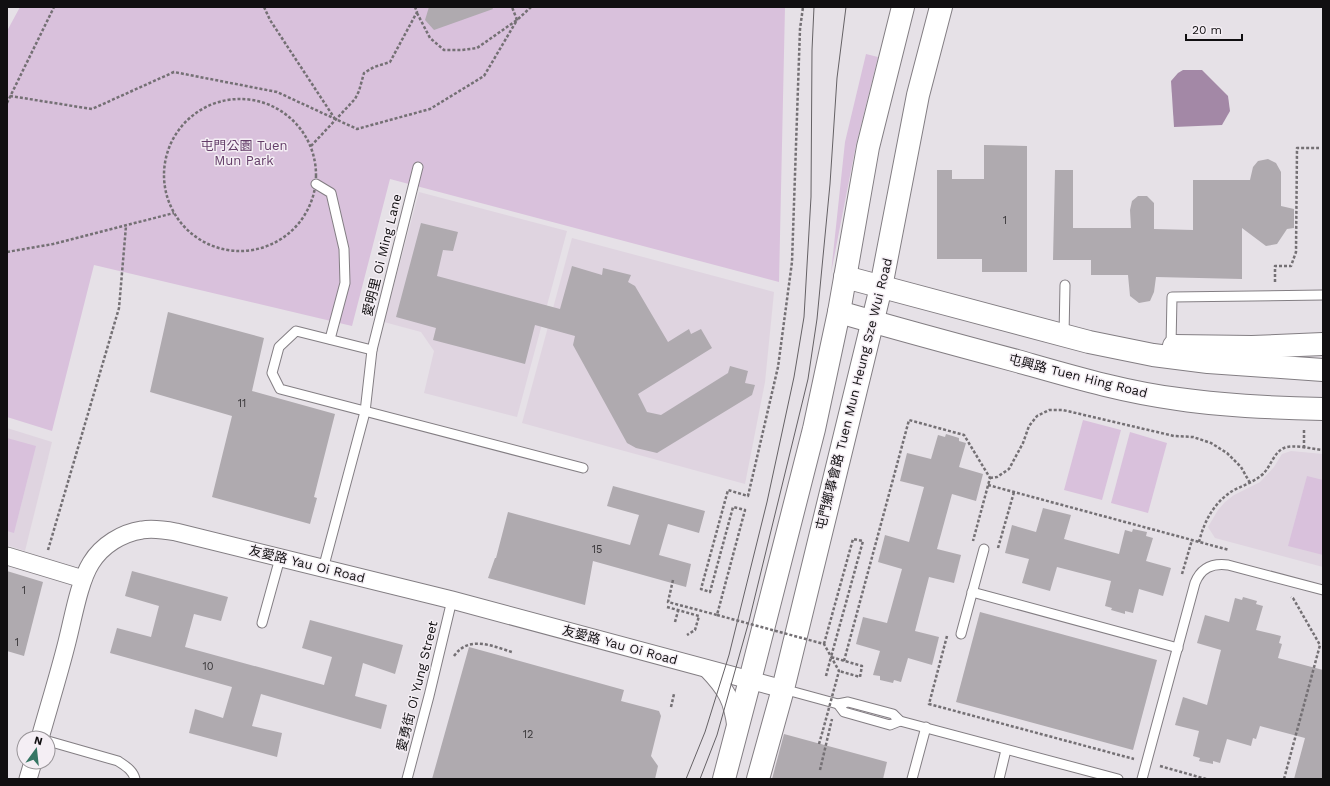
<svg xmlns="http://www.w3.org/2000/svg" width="1330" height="786" font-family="'Work Sans','Noto Sans TC',sans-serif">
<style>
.built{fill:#dfd4e0}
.green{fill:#d9c1dc}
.water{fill:#a388a6}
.building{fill:#afaaaf}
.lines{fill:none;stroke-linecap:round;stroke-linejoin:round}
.service-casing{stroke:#837e83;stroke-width:11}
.minor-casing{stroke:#837e83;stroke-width:19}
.secondary-casing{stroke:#837e83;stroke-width:24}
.path{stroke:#747074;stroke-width:2.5;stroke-dasharray:3 2;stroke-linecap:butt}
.service{stroke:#fff;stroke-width:9}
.minor{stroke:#fff;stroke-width:17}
.secondary{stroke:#fff;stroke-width:22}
.tram{stroke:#656165;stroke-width:1}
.path-bridge{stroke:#747074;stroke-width:2.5;stroke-dasharray:3 2;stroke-linecap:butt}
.labels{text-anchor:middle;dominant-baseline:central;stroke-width:3;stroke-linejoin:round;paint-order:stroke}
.number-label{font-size:11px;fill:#383638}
.park-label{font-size:13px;fill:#633d68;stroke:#f4eef4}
.street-label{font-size:13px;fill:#110f11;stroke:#f4eef4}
</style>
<rect width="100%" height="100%" fill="#e6e1e7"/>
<g class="built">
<path d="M419,192l148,39 -50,186 -93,-24 10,-42 -13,-19 -37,-10z"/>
<path d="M572,238l202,54 -9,90 -20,102 -223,-61z"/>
<path d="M7,428l45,14 -27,109 -18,-6z"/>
<path d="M1291,451l32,3v113l-108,-29 -7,-11 10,-17 7,-8 9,-7 26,-13 14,-15 8,-13z"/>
</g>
<g class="green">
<path d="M20,7h765l-6,275 -389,-103 -38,147 -258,-61 -42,166 -45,-14v-386z"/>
<path d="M866,54l12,3 -22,88 -25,128 14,-131z"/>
<path d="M1083,420l38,10 -19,70 -38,-10z"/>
<path d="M1130,432l37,11 -19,70 -37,-10z"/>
<path d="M7,438l29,8 -22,87 -7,-2z"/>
<path d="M1307,476l16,4v75l-35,-9z"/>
</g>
<path class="water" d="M1183,70h19l26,26 2,15 -8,14 -48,2 -3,-46 7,-8z"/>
<g class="building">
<path d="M429,7h63l1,2 -59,21 -9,-10z"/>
<path d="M984,145l43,1v126h-45v-13h-45v-89h15v9h32z"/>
<path d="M1268,159l8,4 5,9v34l13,3v19l-7,1 -10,15 -11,2 -24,-18v51l-86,-2 -2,15 -4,9 -11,2 -9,-7 -2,-21h-37v-15h-38l2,-90h18v58h58l-1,-18 2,-9 6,-5h9l7,7v26l39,1v-50h57l3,-13 5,-6z"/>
<path d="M421,223l37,9 -5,19 -10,-1 -6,26 123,33 12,-43 30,9 1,-7 28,7 -3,7 7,4 33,56 21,-13 2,5 10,-5 11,19 -74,46 9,18 14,3 67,-42 2,-7 18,5 -3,12 10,2 -3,10 -95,58 -21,-5 -9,-5 -54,-98 2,-9 -40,-11 -10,39 -92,-24 3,-12 -40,-11z"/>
<path d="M168,312l96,26 -12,53 83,23 -21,83 3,1 -7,26 -98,-27 20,-81 -82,-24z"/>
<path d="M946,434l13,4v3l7,2 -7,24 24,7 -7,27 -24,-7 -15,55 24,6 -7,28 -25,-6 -14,54 24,6 -7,28 -24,-7 -7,24 -7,-2 -1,3 -13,-3v-4l-7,-1 7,-24 -24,-7 7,-27 24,6 15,-54 -24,-7 7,-27 24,7 15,-55 -24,-6 7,-28 24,6 7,-24 7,2z"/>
<path d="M613,486l92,25 -6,22 -31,-9 -9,31 32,9 -5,23 -93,-26 -8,44 -97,-27 7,-20h1l12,-46 122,33 9,-30 -32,-9z"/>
<path d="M1043,508l28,7 -7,24 55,15 6,-24 7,2 1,-3 14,3 -1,4 7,2 -7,23 25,7 -8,28 -24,-7 -6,24 -8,-2v3l-14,-4 1,-2 -7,-2 6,-25 -54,-14 -7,24 -28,-8 7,-24 -24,-6 7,-28 24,7z"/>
<path d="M7,571l36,11 -19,74 -17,-5z"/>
<path d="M132,571l96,26 -7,24 -27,-7 -9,33 139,38 8,-28 -30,-9 8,-28 93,25 -8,29 -32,-11 -8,33 32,9 -6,24 -120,-35 -9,32 30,7 -5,24 -88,-24 6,-24 28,9 9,-31 -122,-34 7,-25 34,9 8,-31 -34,-10z"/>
<path d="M1243,597l14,4 -1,3 7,2 -7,24 25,6 -2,7 3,1 -4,14 45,12v109h-29l11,-41 -45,-12 -4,13 -3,-1 -2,8 -24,-7 -7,24 -7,-2v3l-14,-3 1,-3 -7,-2 6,-25 -24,-6 8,-28 24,8 14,-55 -24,-7 8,-28 24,7 6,-24 7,2z"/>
<path d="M980,612l177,48 -24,90 -177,-48z"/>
<path d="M469,647l155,43 -3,11 38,10 2,5 -10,40 7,10 -3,13h-223z"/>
<path d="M784,734l103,28 -4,17h-111z"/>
</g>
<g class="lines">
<g class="service-casing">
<g id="service">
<path d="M316,184l15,9 13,56 1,34 -15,56"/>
<path d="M1064,335l1,-50"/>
<path d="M1171,345l1,-48 151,-2"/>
<path d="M372,350l-76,-19 -17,16 -7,26 8,16 303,79"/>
<path d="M323,569l42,-157 7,-62 46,-183"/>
<path d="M972,592l206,56"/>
<path d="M262,623l18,-65"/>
<path d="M961,634l23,-85"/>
<path d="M783,689l55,15 10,-2 45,12 7,7 218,58"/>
<path d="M838,704l6,8 46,13 10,-4"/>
<path d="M48,741l70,20c7,5 15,9 17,18"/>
<path d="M407,779l22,-83 23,-96"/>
<path d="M912,779l14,-52"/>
<path d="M999,779l7,-29"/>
<path d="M1142,779l53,-196c6,-15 17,-20 33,-18l95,25"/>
</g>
</g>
<g class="minor-casing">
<g id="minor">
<path d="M7,556l76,23"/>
<path d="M707,669c19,20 26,31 29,59"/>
<path d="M40,738c9,-32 19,-64 27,-96 6,-23 12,-60 24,-79 11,-18 31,-30 51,-33 11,-2 23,0 34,2l276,68 331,89"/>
<path d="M28,779l5,-17"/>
</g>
</g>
<g class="secondary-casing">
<g id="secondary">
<path d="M845,277l244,65 64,13 55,7 115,8"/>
<path d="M839,312c59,17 118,33 178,49 53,15 106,31 161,38 48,7 97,9 145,10"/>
<path d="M1174,346l78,1 71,-3"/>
<path d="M724,779l26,-99 64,-251 25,-117 29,-165 35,-140"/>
<path d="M758,779l25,-90 98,-402 37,-192 23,-88"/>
</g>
</g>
<g class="path">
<path d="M264,7l6,13 65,99"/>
<path d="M417,13l13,25 14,12h18l15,-2 40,-28 14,-13"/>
<path d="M10,96l82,13 82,-37 103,20 80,37 73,-20 54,-33 33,-56 -5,-13"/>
<circle cx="240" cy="175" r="76"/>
<path d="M7,103l47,-96"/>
<path d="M311,146l44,-47 4,-8 5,-18 10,-6 16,-5 27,-50 -2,-5"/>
<path d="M7,252l46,-8 121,-31"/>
<path d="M1275,282v-16h16l5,-14 1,-104h22"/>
<path d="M1304,448v-19"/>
<path d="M990,478l7,-1 12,-8 14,-26 6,-17 8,-10 12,-6h14l111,26 19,1 18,6 16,10 14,14 9,16"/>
<path d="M988,485l241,65"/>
<path d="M1199,542c5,-21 16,-41 35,-52 10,-5 20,-8 29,-16 8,-8 11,-22 21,-26 9,-4 29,1 39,2"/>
<path d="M998,548l16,-56"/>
<path d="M48,550l71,-242 7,-82"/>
<path d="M1182,574l10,-34"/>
<path d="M673,580l-5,22 49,13 28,-105 -12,-3 -23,85 -9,-3 27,-99 20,6 30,-129 14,-105 8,-233 3,-22"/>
<path d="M667,607l32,9 -4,14 -8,5"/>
<path d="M675,622l3,-11"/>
<path d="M947,636l-18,68 205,55"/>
<path d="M824,644l29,-105 10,2 -32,116"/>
<path d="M454,656c15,-21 38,-10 58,-4"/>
<path d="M844,661l65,-241 55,15 26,43 -17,63"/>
<path d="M826,676l5,-19 31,9 -2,11 -21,-6"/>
<path d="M671,707l3,-13"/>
<path d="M819,744l4,-14"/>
<path d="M1160,766l46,13"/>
<path d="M820,770l12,-51"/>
<path d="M1284,779l36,-134 -27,-47 -2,-1"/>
</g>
<use href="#service" class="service"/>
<use href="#minor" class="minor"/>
<use href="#secondary" class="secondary"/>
<g class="tram">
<path d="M686,779l19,-47 24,-77 38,-153 27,-125 10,-60 7,-120 1,-147 2,-43"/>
<path d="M700,779l17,-44 32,-114 59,-242 9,-60 13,-135 7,-106 9,-71"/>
</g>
<path class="path-bridge" d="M717,615l107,29 15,27 -16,59"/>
</g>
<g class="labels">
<g class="number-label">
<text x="1005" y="220">1</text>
<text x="242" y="403">11</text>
<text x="597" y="549">15</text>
<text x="24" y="590">1</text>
<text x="17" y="642">1</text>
<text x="208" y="666">10</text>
<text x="528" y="734">12</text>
</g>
<g class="park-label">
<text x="244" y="145">屯門公園 Tuen<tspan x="244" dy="15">Mun Park</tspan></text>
</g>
<g class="street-label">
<text transform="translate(382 255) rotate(-76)">愛明里 Oi Ming Lane</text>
<text transform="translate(1078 376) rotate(14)">屯興路 Tuen Hing Road</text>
<text transform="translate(854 394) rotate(-76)">屯門鄉事會路 Tuen Mun Heung Sze Wui Road</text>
<text transform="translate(307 564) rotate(14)">友愛路 Yau Oi Road</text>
<text transform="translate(620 645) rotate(15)">友愛路 Yau Oi Road</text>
<text transform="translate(417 686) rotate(-76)">愛勇街 Oi Yung Street</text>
</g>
</g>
<rect width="1330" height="786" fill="none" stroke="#110f11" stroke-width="16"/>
<g transform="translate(36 750) rotate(15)"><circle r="19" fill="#f4eef4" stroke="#999599"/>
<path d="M0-3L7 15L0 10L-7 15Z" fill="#367664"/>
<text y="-6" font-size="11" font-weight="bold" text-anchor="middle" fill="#110f11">N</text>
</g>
<path d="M1186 34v6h56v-6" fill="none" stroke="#110f11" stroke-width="2"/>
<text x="1192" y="34" font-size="12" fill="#110f11" stroke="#f4eef4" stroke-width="3" paint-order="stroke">20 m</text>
</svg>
